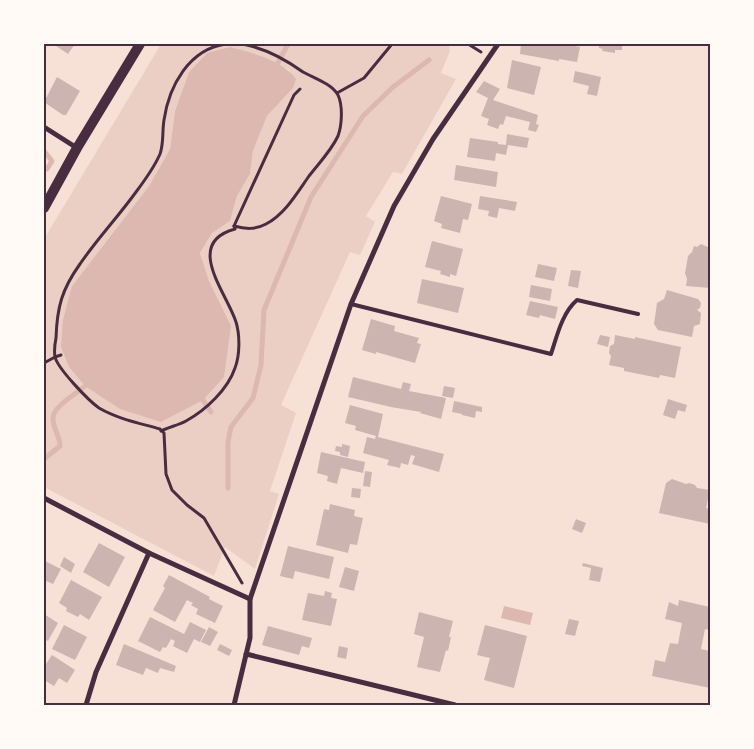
<svg xmlns="http://www.w3.org/2000/svg" width="754" height="749" font-family="'Exo 2',sans-serif">
<style>
.green{fill:#ebcfc5;fill-rule:evenodd}
.water{fill:#dcb8b0}
.lines{fill:none;stroke-linecap:round;stroke-linejoin:round}
.stream{stroke:#dcb8b0;stroke-width:5}
.building{fill:#ccb4b1}
.path{stroke:#4a2c40;stroke-width:3}
.service{stroke:#4a2c40;stroke-width:4}
.minor{stroke:#4a2c40;stroke-width:5}
.secondary{stroke:#4a2c40;stroke-width:10}
.neatline{fill:none;stroke:#4a2c40;stroke-width:2}
</style>
<rect width="100%" height="100%" fill="#f7e1d7"/>
<path class="green" d="M161,44h288l1,7 -9,22 15,6 -54,95 -9,-2 -27,44 9,6 -15,33 -10,-3 -69,153 15,8 -26,78 9,3 -24,75 -30,-22 -11,29 -170,-89v-248zM207,53l49,1 33,16 4,18 -26,28 -14,35 -3,23 -13,22 -7,25 -18,12 -12,20 9,28 -137,5 77,-100 21,-37 5,-38 14,-39z"/>
<g class="water">
<path d="M230,47c23,6 52,13 66,32l-3,9 -26,28 -14,35 -3,23 -13,22 -7,25 -18,12 -12,20 9,28 22,45 -7,51 -21,23 -42,22 -41,-13 -35,-23 -16,-19 -8,-20 2,-27 9,-34 77,-100 21,-37 5,-38 14,-39 18,-19z"/>
<path d="M504,606l29,7 -3,12 -29,-7z"/>
</g>
<g class="lines">
<g class="stream">
<path d="M275,68l13,-24"/>
<path d="M44,151l8,10 -5,8"/>
<path d="M203,400l8,12"/>
<path d="M44,459l16,-13c0,-10 -7,-17 -7,-27 -1,-12 23,-25 32,-33l3,-4"/>
<path d="M228,488v-46l3,-15 22,-29 8,-33 3,-55 47,-113 52,-81 30,-29 36,-27"/>
</g>
</g>
<g class="building">
<path d="M57,44h18l-7,10 -12,-8z"/>
<path d="M521,44h42l17,3 -3,15 -18,-3v2l-39,-7z"/>
<path d="M599,44h23v6h-7v3l-13,-2 1,-2 -4,-1z"/>
<path d="M512,60l29,7 -7,28 -27,-7z"/>
<path d="M575,71l26,6 -4,19 -10,-2 2,-8 -16,-4z"/>
<path d="M57,77l23,14 -14,24h-3l-19,-13z"/>
<path d="M484,81l16,8 -7,11 45,15 -2,9 3,1 -3,7 -8,-2 2,-8 -24,-6 -3,9 -3,-1 -2,5 -11,-4 2,-6 -8,-3 7,-18 -12,-6z"/>
<path d="M507,134l22,4 -2,10 -19,-3 -2,10 -10,-2 -1,8 -28,-4 3,-19 28,4v2l8,1z"/>
<path d="M456,165l42,7 -2,15 -42,-7z"/>
<path d="M441,196l31,8 -4,16 -5,-1 -3,14 -19,-5 1,-4 -8,-3z"/>
<path d="M480,196l37,6 -2,9 -16,-3 -2,10 -9,-2 1,-5 -11,-2z"/>
<path d="M432,241l31,8 -7,27 -6,-2v3l-10,-3 1,-3 -16,-4z"/>
<path d="M701,244l9,4v40l-24,-2 1,-7 -2,-6 3,-17 4,-4 2,-6 3,1z"/>
<path d="M538,264l19,4 -3,13 -19,-4z"/>
<path d="M571,270l10,1 -3,17 -10,-2z"/>
<path d="M422,279l42,9 -6,25 -41,-10z"/>
<path d="M531,285l21,4 -2,12 -21,-4z"/>
<path d="M667,290l31,9 3,4 -1,5 -3,2 4,3 -1,11 -6,2 -2,11 -34,-7 -4,-6 3,-21 7,-4z"/>
<path d="M530,301l28,6 -3,12 -15,-4 -1,3 -13,-3z"/>
<path d="M371,319l24,7 -1,5 25,7 -2,5 4,1 -6,19 -39,-11v2l-14,-4z"/>
<path d="M600,335l10,2 -2,10 -11,-3z"/>
<path d="M615,335l20,4v-2l46,10 -6,31 -15,-3 -1,3 -35,-7v-3l-15,-3 2,-9 -2,-3 1,-7 4,-2z"/>
<path d="M353,377l48,12 2,-7 8,2 -2,7 37,7 -5,21 -21,-6 1,-1 -30,-5 -43,-10z"/>
<path d="M444,386l11,2 -2,10 -11,-2z"/>
<path d="M668,399l19,6 -2,7 -7,-2 -3,9 -12,-4z"/>
<path d="M454,401l28,6v5l-6,-1 -1,7 -13,-3v-1l-10,-2z"/>
<path d="M350,405l33,9 -5,23 66,17 -5,18 -27,-8 3,-8 -4,-1 -3,10 -7,-2 -1,5 -13,-3 2,-5 -26,-7 4,-16 8,2 1,-3 -21,-6 1,-4 -11,-3z"/>
<path d="M342,444l8,2 -2,11 -8,-2v-3l-5,-1 1,-5 6,1z"/>
<path d="M321,452l44,10 -2,11 -22,-5 -4,16 -10,-3 1,-5 -11,-3z"/>
<path d="M365,471l7,1 -2,15 -7,-1z"/>
<path d="M672,479l14,5 3,-1 6,2 2,3 13,2 -4,18 4,1v15l-51,-11 7,-30z"/>
<path d="M352,488l9,1 -1,9 -9,-1z"/>
<path d="M330,504l25,6 -1,6 9,2 -6,27 -7,-1 -2,9 -32,-8 8,-36 5,1z"/>
<path d="M576,519l10,4 -4,10 -10,-4z"/>
<path d="M99,543l26,14 -16,30 -26,-15z"/>
<path d="M288,546l46,11 -5,22 -34,-8 -2,8 -13,-3z"/>
<path d="M64,557l11,7 -4,9 -11,-7z"/>
<path d="M45,561l16,8 -8,15 -9,-4z"/>
<path d="M583,563l20,5 -3,14 -11,-2 2,-12 -9,-2z"/>
<path d="M345,567l14,4 -5,20 -15,-4z"/>
<path d="M169,575l41,22 -1,2 14,7 -8,17 -19,-9 2,-5 -7,-4 2,-2 -6,-3 -12,22 -22,-12 12,-22 -2,-2z"/>
<path d="M71,580l31,17 -13,23 -9,-6 -2,3 -12,-6 1,-3 -8,-5z"/>
<path d="M325,591l7,2 -1,5 6,1 -6,27 -29,-6 6,-27 16,3z"/>
<path d="M679,600l31,7v23l-5,-1 -4,20 9,2v37l-58,-12 3,-16 10,2 5,-19 8,1 4,-21 -17,-4 4,-17 9,4z"/>
<path d="M419,612l34,9 -4,16h2l-3,14 -2,-1 -6,22 -23,-5 7,-30 -10,-3z"/>
<path d="M44,614l14,9 -10,18 -4,-2z"/>
<path d="M150,617l34,17 6,-12 16,8 -6,12 -6,-3 -7,14 -14,-7 2,-5 -4,-2 -5,9 -3,-1 -3,5 -22,-11z"/>
<path d="M569,619l10,2 -4,15 -10,-2z"/>
<path d="M64,625l23,12 -12,23 -23,-11z"/>
<path d="M485,625l42,11 -13,52 -30,-8 6,-22 -13,-3z"/>
<path d="M268,626l44,12 -3,10 -7,-2 -3,9 -37,-10z"/>
<path d="M209,627l9,5 -8,14 -9,-4z"/>
<path d="M124,644l52,22 -2,6 -14,-4 -2,5 -12,-5 -3,7 -27,-10z"/>
<path d="M220,644l12,6 -3,6 -12,-6z"/>
<path d="M339,646l9,2 -2,11 -9,-2z"/>
<path d="M52,655l23,15 -8,13 -8,-5 -5,8 -10,-6v-13z"/>
</g>
<g class="lines">
<g class="path">
<path d="M226,44c-37,5 -57,42 -62,76 -2,12 0,23 -4,34 -6,14 -15,26 -24,38 -18,25 -39,47 -56,72 -18,25 -23,43 -24,74 -1,5 -2,13 -1,19 3,12 34,44 44,51 19,11 40,15 61,21l4,4 2,41 6,16 15,15 17,13 38,65"/>
<path d="M468,44l13,8"/>
<path d="M337,93l27,-15 28,-34"/>
<path d="M234,226l60,-131 6,-6"/>
<path d="M44,363l11,-6 6,-2"/>
<path d="M161,431c8,-4 18,-6 25,-10 20,-11 42,-32 49,-53 5,-13 5,-33 1,-46 -9,-29 -53,-79 -1,-93l-1,-3c11,3 21,4 32,-2 19,-10 31,-31 43,-48 10,-13 22,-25 29,-40 4,-11 5,-30 0,-41 -6,-11 -24,-17 -35,-23 -18,-13 -39,-24 -61,-28"/>
</g>
<path class="service" d="M351,304l200,50c6,-18 11,-41 26,-54l61,14"/>
<g class="minor">
<path d="M44,127l33,21"/>
<path d="M44,498l105,55 101,46"/>
<path d="M246,654l209,51"/>
<path d="M86,705l10,-33 53,-119"/>
<path d="M234,705l16,-67v-39l101,-295 43,-98 39,-67 65,-95"/>
</g>
<path class="secondary" d="M44,208l33,-60 63,-104"/>
</g>
<rect width="754" height="749" fill="none" stroke="#fffaf5" stroke-width="90"/>
<rect x="45" y="45" width="664" height="659" class="neatline"/>
</svg>
